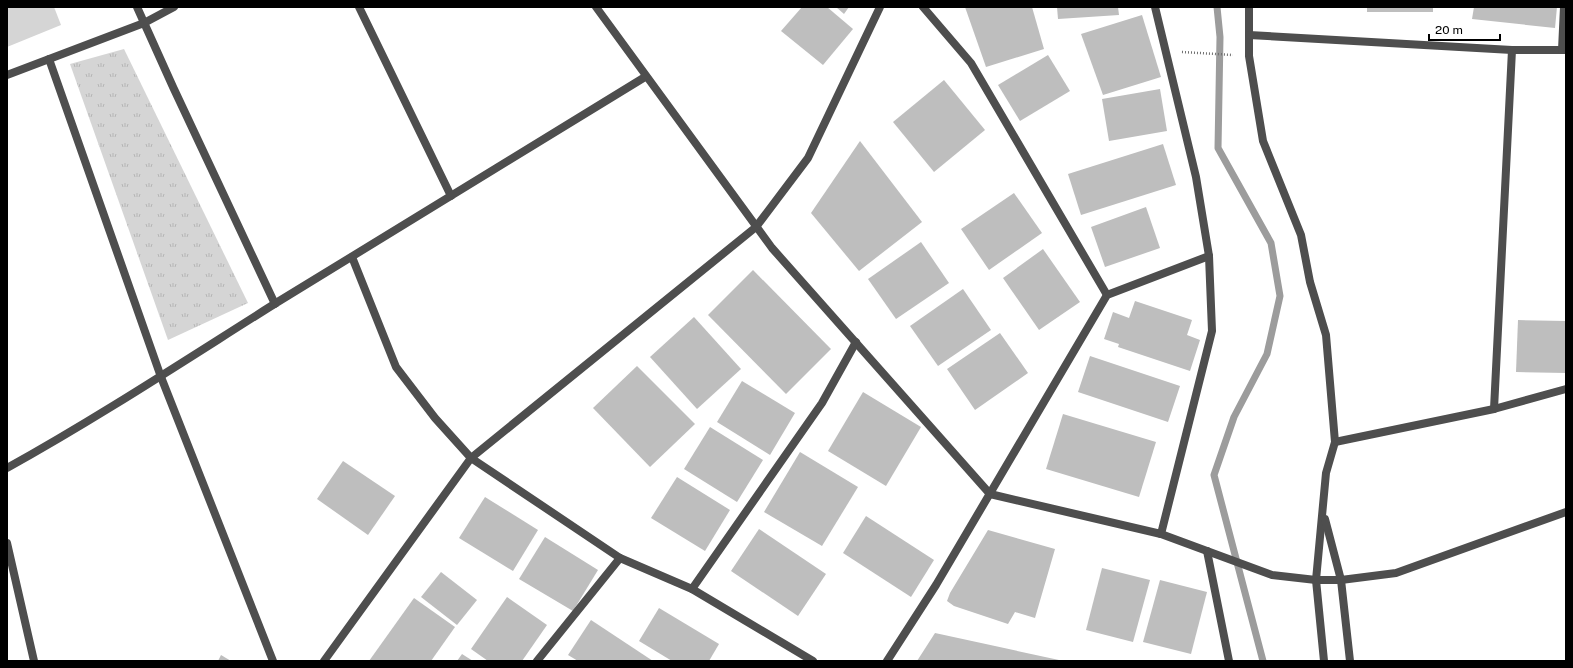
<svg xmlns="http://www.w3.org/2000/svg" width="1573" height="668" font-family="'Public Sans',sans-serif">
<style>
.grass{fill:#d5d5d5}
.park{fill:url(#park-tufts)}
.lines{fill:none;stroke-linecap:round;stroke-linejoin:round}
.stream{stroke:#9c9c9c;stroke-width:7}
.building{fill:#bebebe}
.path{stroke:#707070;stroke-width:2.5;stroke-dasharray:1 2;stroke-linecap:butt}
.minor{stroke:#4e4e4e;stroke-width:8}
</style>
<defs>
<pattern id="park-tufts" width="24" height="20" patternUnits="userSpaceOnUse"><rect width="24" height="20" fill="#d5d5d5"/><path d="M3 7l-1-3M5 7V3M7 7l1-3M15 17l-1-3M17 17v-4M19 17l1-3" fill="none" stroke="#b5b5b5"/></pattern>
</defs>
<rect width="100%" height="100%" fill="#fff"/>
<path class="grass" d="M7,7h47l7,18 -54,22z"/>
<path class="park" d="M124,49l124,254 -80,37 -98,-276z"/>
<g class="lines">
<path class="stream" d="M1217,7l3,30 -2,111 53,95 9,53 -13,58 -33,63 -20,58 49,186"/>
</g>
<g class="building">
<path d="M802,7h25l26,22 -30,36 -42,-34z"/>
<path d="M836,7h13l-5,7z"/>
<path d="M965,7h67l12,42 -58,18z"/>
<path d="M1057,7h61l1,8 -61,4z"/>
<rect x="1367" y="7" width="66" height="5"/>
<path d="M1474,7h83l-2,21 -83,-9z"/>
<path d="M1142,15l19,62 -58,18 -22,-61z"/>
<path d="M1048,55l22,36 -50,30 -22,-36z"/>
<path d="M944,80l41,50 -51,42 -41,-50z"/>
<path d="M1160,89l7,42 -58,10 -7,-42z"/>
<path d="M860,141l62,81 -63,49 -48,-58z"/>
<path d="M1163,144l13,41 -95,30 -13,-41z"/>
<path d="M1014,193l28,40 -53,37 -28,-41z"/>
<path d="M1146,207l14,41 -55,19 -14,-40z"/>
<path d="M921,242l28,41 -53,36 -28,-40z"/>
<path d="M1043,249l37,53 -41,28 -36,-52z"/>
<path d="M753,270l78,79 -45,45 -78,-79z"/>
<path d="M963,289l28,41 -53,36 -28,-40z"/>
<path d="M1135,301l57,19 -5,15 13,5 -10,31 -72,-24 1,-3 -15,-5 9,-27 16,6z"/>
<path d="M694,317l47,52 -44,40 -47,-52z"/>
<path d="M1518,320l48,1v52l-50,-1z"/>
<path d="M1000,333l28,40 -53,37 -28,-41z"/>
<path d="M1090,356l90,30 -12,36 -90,-30z"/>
<path d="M637,366l58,58 -45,43 -57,-59z"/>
<path d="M742,381l53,32 -25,42 -53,-33z"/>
<path d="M863,392l58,35 -35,59 -58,-35z"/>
<path d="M1063,414l93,28 -17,55 -93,-28z"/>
<path d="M710,427l53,33 -26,42 -53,-33z"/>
<path d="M800,452l58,35 -36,59 -58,-34z"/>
<path d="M343,461l52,35 -27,39 -51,-36z"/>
<path d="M677,477l53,33 -25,41 -54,-33z"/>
<path d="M485,497l53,33 -25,41 -54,-33z"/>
<path d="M866,516l68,44 -23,37 -68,-44z"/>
<path d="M759,529l67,45 -28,42 -67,-45z"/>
<path d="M988,530l67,19 -20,69 -20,-6 -7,12 -54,-18 -7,-5 3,-8z"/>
<path d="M545,537l53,33 -25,41 -54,-32z"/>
<path d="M1102,568l48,12 -17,62 -47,-12z"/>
<path d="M441,572l36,28 -20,25 -36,-28z"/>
<path d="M1160,580l47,12 -16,62 -48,-12z"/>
<path d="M507,597l40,28 -25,36h-34l-17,-12z"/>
<path d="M414,598l41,29 -24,34h-62z"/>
<path d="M659,608l60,36 -10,17h-37l-33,-20z"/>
<path d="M591,620l62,41h-75l-10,-6z"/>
<path d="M935,633l124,27v1h-142z"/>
<path d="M462,654l11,7h-16z"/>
<path d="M221,655l10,6h-13z"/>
</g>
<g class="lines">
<path class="path" d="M1182,52l51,3"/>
<g class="minor">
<path d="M137,7l36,80 102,217"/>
<path d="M359,7l92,189"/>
<path d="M596,7l176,241 218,246 171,40 111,41 44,5h25l55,-7 170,-61"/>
<path d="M923,7l48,56 136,232"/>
<path d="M1249,7v49l14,85 38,94 9,47 16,53 9,107 -9,31 -10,107 8,81"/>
<path d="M1249,35l263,15h54"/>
<path d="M1562,50l2,-43"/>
<path d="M49,59l112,318 112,284"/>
<path d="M7,75l137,-52 30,-16"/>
<path d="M352,257l44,110 39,51 36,40 149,100 72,31 121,72"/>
<path d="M1494,409l18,-359"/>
<path d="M1335,442l159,-33 72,-20"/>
<path d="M7,468c92,-51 180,-109 269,-165 123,-76 246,-151 369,-226"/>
<path d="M1325,519l16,61 9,81"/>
<path d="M1161,534l51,-203 -3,-75"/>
<path d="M7,543l27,118"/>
<path d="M1207,551l22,110"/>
<path d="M692,589l130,-186 34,-61"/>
<path d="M324,661l147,-203 285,-231 52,-69 72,-151"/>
<path d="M537,661l83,-103"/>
<path d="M887,661l49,-76 171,-290 102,-39 -13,-79 -41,-170"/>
</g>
</g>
<rect width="1573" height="668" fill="none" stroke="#000000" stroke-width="16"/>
<path d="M1429 34v6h71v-6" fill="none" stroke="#000000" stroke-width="2"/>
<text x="1435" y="34" font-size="12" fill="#000000" stroke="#ffffff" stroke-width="3" paint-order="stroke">20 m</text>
</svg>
